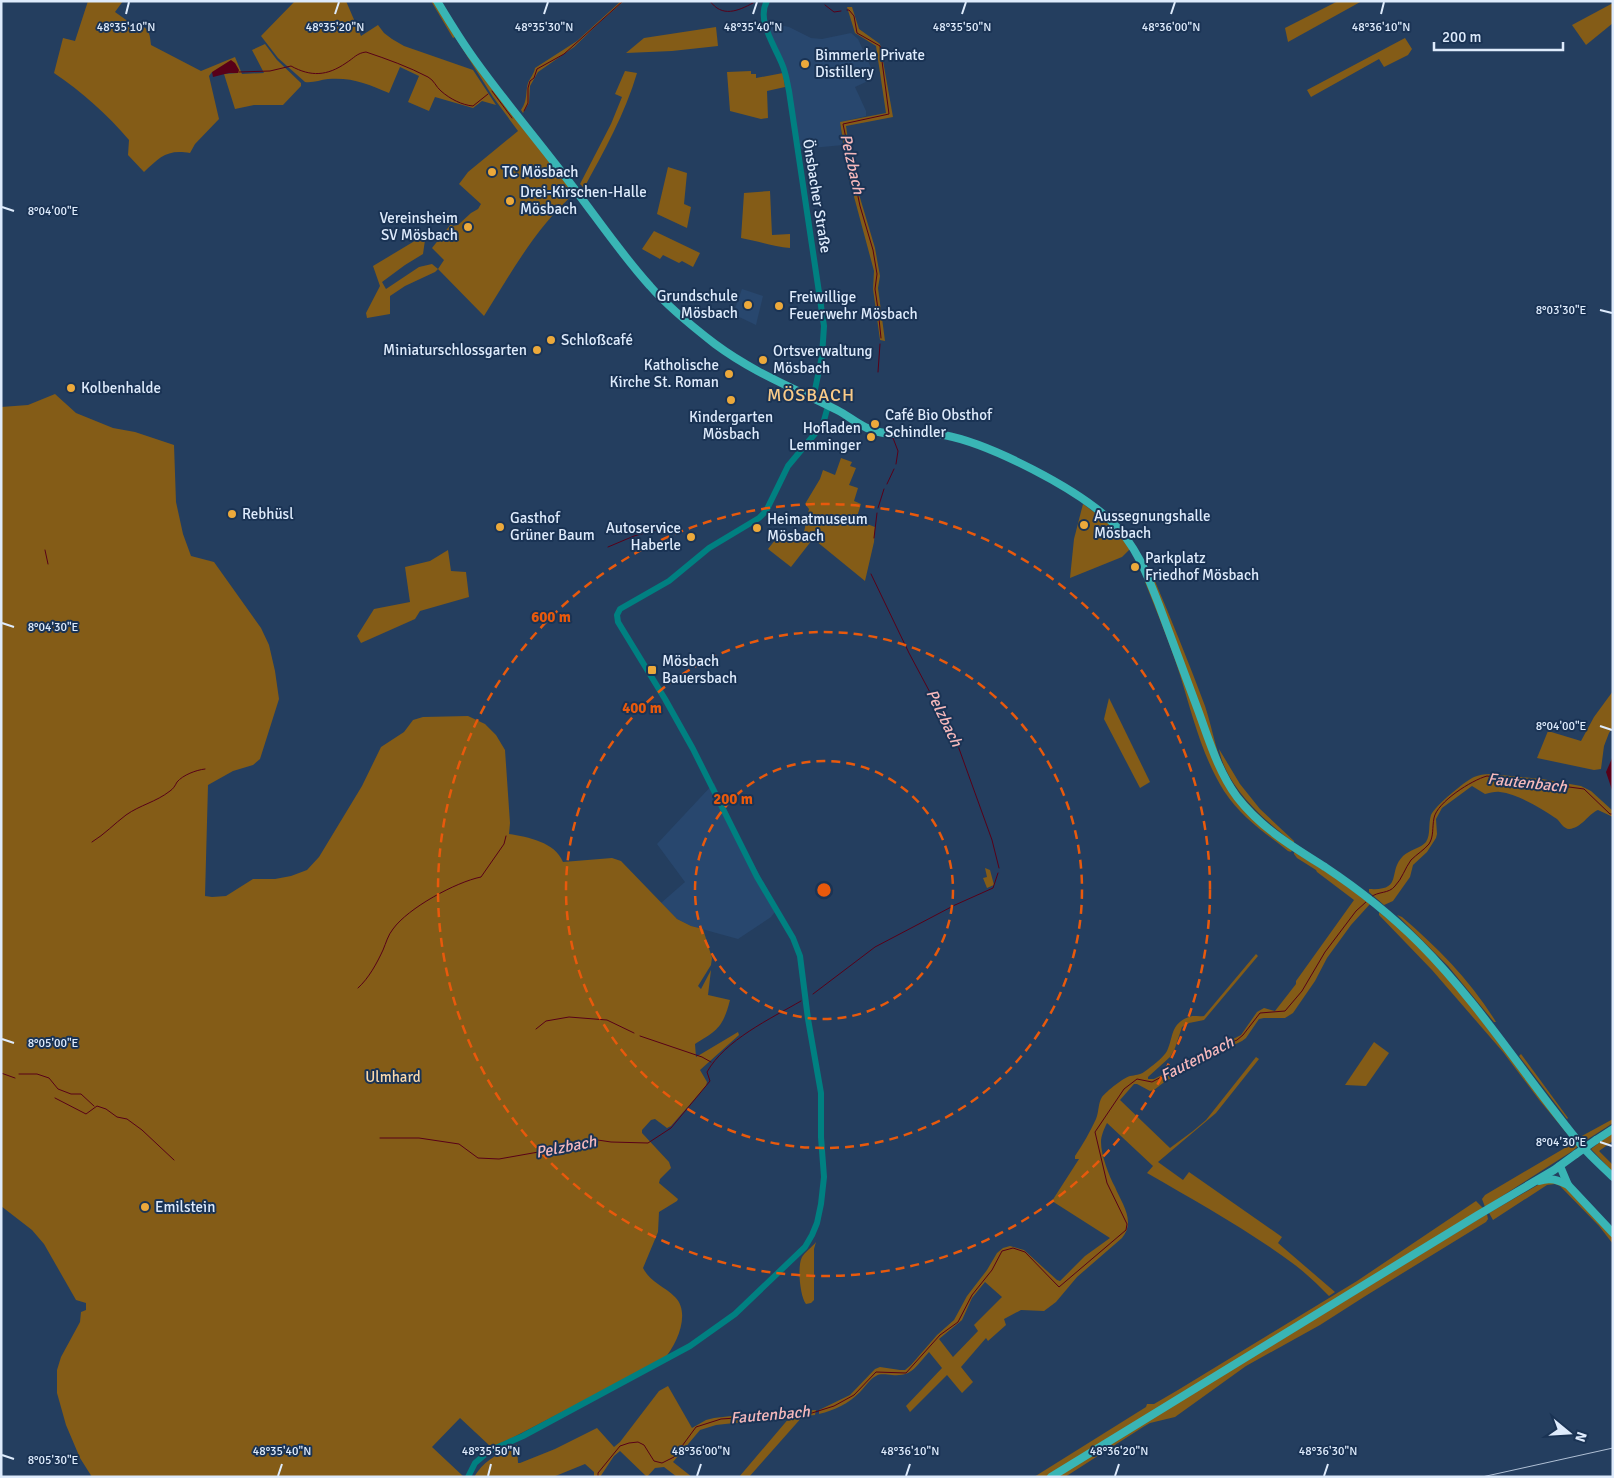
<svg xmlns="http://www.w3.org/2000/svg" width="1614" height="1478" font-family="Signika,sans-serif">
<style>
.built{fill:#28476e}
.green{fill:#845c17;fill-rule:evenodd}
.water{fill:#580018}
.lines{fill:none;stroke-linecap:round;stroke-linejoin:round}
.stream{stroke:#580018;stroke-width:1}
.minor{stroke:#008081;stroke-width:6}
.major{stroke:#39b5b5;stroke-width:8}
.rail{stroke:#b0c0d5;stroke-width:1}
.major-bridge{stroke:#39b5b5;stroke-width:8}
.ticks{fill:none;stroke:#deebfc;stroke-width:2}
.ring{fill:none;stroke:#e8590c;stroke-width:2.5;stroke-dasharray:9 6}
.poi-dot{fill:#eca93b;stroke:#1a3354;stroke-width:2}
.labels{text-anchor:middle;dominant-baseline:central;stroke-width:4;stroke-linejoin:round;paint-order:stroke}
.poi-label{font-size:15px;fill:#deebfc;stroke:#1a3354;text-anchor:start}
.street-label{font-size:15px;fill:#deebfc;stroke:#1a3354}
.park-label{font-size:15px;fill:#fbd9ab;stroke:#1a3354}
.water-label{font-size:16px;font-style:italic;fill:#f6b9bc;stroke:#1a3354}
.quarter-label{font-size:18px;letter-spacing:1px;fill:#facb88;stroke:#1a3354}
.ticks-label{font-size:12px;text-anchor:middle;fill:#deebfc;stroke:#1a3354;stroke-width:4;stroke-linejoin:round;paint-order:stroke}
.centre{fill:#e8590c;stroke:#1a3354;stroke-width:2.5}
.ring-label{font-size:15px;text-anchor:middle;font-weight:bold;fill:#e8590c;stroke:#1a3354;stroke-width:4;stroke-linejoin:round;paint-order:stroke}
</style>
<rect width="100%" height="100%" fill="#243e5f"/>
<g class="built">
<path d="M776,25h4l9,2 22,11 11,1 29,-6 7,6 14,31 -7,4 3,7 -13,6 11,24v5l-26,6 3,23 -42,4 -18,-76 -16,-43z"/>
<path d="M742,289l21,7 -7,29 -23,-11z"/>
<path d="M714,783l31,66 33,59 -7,9 -33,22 -47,-13 -14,-7 -16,-16 24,-21 -28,-38z"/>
</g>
<g class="green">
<path d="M88,1h35l-8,11 21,15 4,-2c10,4 10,11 11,20l50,26 34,-14 7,17 22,-1 -12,-23 13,-6 12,16 24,23v3l-18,19h-29l-19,4 -11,-35 14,-1 -26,-1 -3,4 10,43 -24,25 -5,9c-23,-4 -30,4 -46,19l-16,-17 1,-15c-22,-26 -47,-48 -75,-67l9,-35 12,3z"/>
<path d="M295,1h51l15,35 17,-11 6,8 8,6 12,7 69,24 23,35 -14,-4 -9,7 -38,-11 -6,14 -21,-9 11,-26 -19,-9 -11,26c-21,-9 -37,-16 -61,-14 -8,1 -15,4 -23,3l-27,-24 -17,-22z"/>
<path d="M431,1h4l140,192c-39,34 -64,80 -91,123l-46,-47 -3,3 -30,14 -15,10v18l-23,4 -1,-5 14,-27 -7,-20 50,-30 2,4 -2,14 -18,11 -23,17 4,7 33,-22 13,-3 6,5 6,-9 -12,-12 19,-24 2,2 5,-1 13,-12 7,-4 3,-5 -22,-20 9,-12 50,-41 -25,-34 -38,-60 -2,1z"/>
<path d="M621,1h3l-24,21 -26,25 -36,25 -8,14 -1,17 -6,10 -2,-3c7,-11 4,-16 7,-27 2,-5 6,-9 7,-15l42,-27z"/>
<path d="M1338,1h24l-74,41 -3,-14z"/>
<path d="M1613,3v20l-27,22 -14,-20z"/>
<path d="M847,7h5l7,22 21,15 13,73 -47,9 4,27 8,38 17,57 5,28 -2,12 7,53 -5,-1 -7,-51 1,-18 -25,-93 -9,-56 46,-9 -10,-67 -21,-13z"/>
<path d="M716,27l2,19 -46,5 -46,2 18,-15z"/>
<path d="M1405,38l7,11 -4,6 -24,12 -5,-8 -68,38 -4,-7z"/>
<path d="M625,71l12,2c-12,41 -33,78 -53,115l-4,-4 31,-60 11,-27 -7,-3z"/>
<path d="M751,71v3h5v4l27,-5 2,14 -18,4 1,27 -7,1 -31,-8 -3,-39z"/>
<path d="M668,167l19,6 -3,31 7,3 -4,21 -30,-14z"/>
<path d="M770,191l2,44 18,-1v14c-16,-1 -32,-7 -49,-10l3,-45z"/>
<path d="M654,231l46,22 -7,14 -11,-6 -3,2 -16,-8 -3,4 -18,-10z"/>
<path d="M55,394l21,19 37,15 22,4 39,13 2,57 7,32 8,22 23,6 47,66 8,17 6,26 4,28 -19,60 -7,6 -20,6 -25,14 -3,111 7,1 14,-1 27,-17h22l16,-3 16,-6 12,-13 43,-71 19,-39 23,-15 9,-12 10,-3 45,-1 17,8 11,11 9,15 5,73 -1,11c19,3 46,8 54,28l49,-4 9,3 56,58 14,7 12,3 9,29 -1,7 -13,21 3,3 10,-19 -3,25 22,5c-7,27 -12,30 -35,44l1,13 42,-25 1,3 -39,35 7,12 -1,4 -35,40 -4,2 -12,-9 -4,1 -9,10v3l27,29 2,6 -11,11 -1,4 19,16 -1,2 -18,11 -1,20 -15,36c7,14 21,18 32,29 16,16 2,47 -11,62l-152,79 -20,9 -2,-1 -30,-28 -28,29 32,30h-372l-12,-19 -14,-33 -9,-32v-23l4,-13 19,-35 1,-10 5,-2v-7l-10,-3 -32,-56 -12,-14 -31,-24v-799l27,-2z"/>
<path d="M841,458l11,4 -2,4 6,2 -7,17 9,3 -4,13 7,3 -5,16 19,7 -1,15 -9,39 -49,-40 -4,-1 -21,27 -23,-18 15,-19 19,11 7,-32 -4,-5 15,-25 3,-9 12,5z"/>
<path d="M1083,504l26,19 22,25 -9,9 -52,21 4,-39z"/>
<path d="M448,550l3,21 15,1 3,25 -49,14 -5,8 -54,24 -4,-7 17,-27 36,-7 -5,-35 25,-6z"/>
<path d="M1152,579h2c18,42 35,84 51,127 8,24 11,49 24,72 16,27 39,46 63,66l-39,-33 -20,-24 -12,-22z"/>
<path d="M1145,582h2l80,203 65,65 -1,2 -3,-1c-24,-19 -47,-34 -64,-60 -22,-35 -32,-77 -44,-116 -10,-32 -23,-62 -35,-93z"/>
<path d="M1613,691v36l-4,6 -5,13 -3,23 -7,1 -57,-12 11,-27 33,10 13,-24z"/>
<path d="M1109,698l41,84 -10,6 -36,-69z"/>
<path d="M1219,749l21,35 20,25 34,32v2c-29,-22 -68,-56 -75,-94z"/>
<path d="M1490,774l52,5 39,7 10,5 22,20v6l-15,-7c-10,4 -16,18 -29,19 -5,0 -9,-7 -12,-10 -15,-10 -39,-25 -57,-27 -4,-1 -10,1 -15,2l-13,-8 -30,22 -6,11 1,15 -1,4 -9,14 -14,13 -3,12 -17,24 -9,4 -15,-13v-3c35,2 18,-17 34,-33 6,-6 18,-8 23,-14 5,-8 2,-18 5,-27 4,-9 34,-34 43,-38 5,-2 10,-3 16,-3z"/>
<path d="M1294,852l42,26 34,26 -19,21 -24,33 -12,23 -22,32 -8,5h-21l-5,1 -13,19 -4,3 -51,25 -28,17 -9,7 -4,1 -13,-7h-3l-14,16 50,48 23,-17 13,-11 50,-63 3,2 -43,54 -58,49 25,18 6,-8 93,65 -4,6 57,49 -6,4c-11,-11 -22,-22 -34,-31 -47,-35 -98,-63 -148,-92l6,-7 -46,-43c-3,6 -6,13 -6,19 0,13 8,34 14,45 7,17 21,34 7,51l-45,39 -21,25 -12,9 -23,-1 -17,9 2,6 -18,16 -2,-3 -25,29 12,15 -11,11 -15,-18 -37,37 -4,-6 36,-38 -13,-16c-13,14 -17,25 -37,23 -5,0 -11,-2 -16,1 -6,3 -11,11 -16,16 -12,12 -25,18 -41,22v-4l31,-15 25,-26 5,-2 20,3h5l6,-5 26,-30 17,-15 13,-24 20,-26 10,-17 6,-5 7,-2 14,4 33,30 3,1 25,-25 25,-18 -58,-37 27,-42h-4v-3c8,-12 15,-24 21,-37 3,-7 2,-16 6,-22 5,-6 21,-19 28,-21 5,-1 10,-1 14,-4 7,-5 19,-14 23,-21 7,-15 3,-27 22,-34 4,-2 9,0 15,-1l52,-62 2,2 -54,64 -15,3 -7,4 -7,21 -5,9 -22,20v2h6l87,-44 16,-23 7,-4 11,3 21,-27v-3l58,-81 -37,-28 -1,-2 -19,-12 -3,-4zM985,1282l17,15 -28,28 4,6 -25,26 -14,-18 23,-19 10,-22z"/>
<path d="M985,868l5,2 4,15 -7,3 -4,-10 4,-1z"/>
<path d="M1379,912l26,21 39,39 128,166 -2,-1 -30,-36 -37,-49 -71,-82 -53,-55z"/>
<path d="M1397,915l5,2c36,31 69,64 94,105h-2l-46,-56z"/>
<path d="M1374,1042l15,11 -23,33 -21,-1z"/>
<path d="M1521,1054l47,64 -1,1 -48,-63z"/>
<path d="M1613,1119v4l-28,18 -5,-4z"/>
<path d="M1613,1132v9l-14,10 14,14v7l-22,-23z"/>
<path d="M1575,1142l4,3 -5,5 -89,57 -3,-8 3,-4z"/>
<path d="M1549,1180l13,4 51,53v7l-14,-18 -39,-40 -5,-2 -8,1 -54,35 -4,-7 54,-31z"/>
<path d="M1476,1201l7,7 -437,269h-12l112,-70 1,-3h7l24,-14 179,-109z"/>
<path d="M1487,1214l1,5 -2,3 -119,73 -47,30 -74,41 -71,51 -25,6 -7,4 -78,50h-9z"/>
<path d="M816,1242l-2,7v51l-3,3 -5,1c-6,-7 -9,-38 -4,-47 3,-5 10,-10 14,-15z"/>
<path d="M668,1386l24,42 14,-8 8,-2 53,-6 49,-2 -1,5 -12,1 -54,61h-10l51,-60 -74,8 -16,5 -27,32 19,15h-15l-13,-10 -9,1 -8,9 -27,-26 -6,5 -14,21h-6v-5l-9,-8 -32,13h-79c10,-17 25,-24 43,-32l1,18h2l35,-14 42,-21 17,19 6,-5 39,-51z"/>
</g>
<g class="water">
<path d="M231,60l4,3 4,7 -1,3h-9l-16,4 -1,-5z"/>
<path d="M1613,756v37l-7,-21z"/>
</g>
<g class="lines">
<g class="stream">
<path d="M710,1c12,17 28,10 43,2"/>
<path d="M825,5l9,7 7,-1"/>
<path d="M847,10h2l5,6 3,17 23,13 9,68 -46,10 17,82 13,44 4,24 -2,15 3,20 3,29"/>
<path d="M239,72l31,-1 21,-5c20,11 36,10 55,-3 8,-5 11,-10 20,-11 21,7 43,15 62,25 6,3 8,10 13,14 9,8 21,14 32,15l15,-12"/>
<path d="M492,91l20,27"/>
<path d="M524,111l4,-8v-15l2,-7 4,-3 3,-9 27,-15 59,-53"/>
<path d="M878,372l2,-28"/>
<path d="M891,438h2l5,13 -2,13"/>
<path d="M887,484l7,-15"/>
<path d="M878,508l6,-19"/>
<path d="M874,538l3,-25"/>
<path d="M608,547l26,-11 26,-7"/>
<path d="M45,550l3,14"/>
<path d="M871,574l38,79 48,90 35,97 7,28"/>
<path d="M92,842c13,-8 22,-18 34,-27 14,-10 30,-13 44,-24 3,-2 5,-5 7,-9 6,-7 19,-12 28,-13"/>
<path d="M1371,897c7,-6 18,-3 24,-11 7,-7 10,-18 16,-26 6,-6 13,-10 18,-16 5,-8 3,-16 5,-26 3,-16 38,-38 53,-42l97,13 26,25h3"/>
<path d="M358,988c11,-10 19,-25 25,-38 3,-7 5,-15 10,-21 15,-21 63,-47 88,-52l23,-33 2,-8"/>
<path d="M813,994l62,-47 80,-42 38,-17 5,-15"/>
<path d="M536,1029l10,-8 23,-4 38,3 27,13"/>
<path d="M640,1036l62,21 9,5"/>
<path d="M1,1073l14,5"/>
<path d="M19,1074h18l12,4 9,11 13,5h10l13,12"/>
<path d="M55,1098l31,16 11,-8 9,3 11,8 10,2 15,11 32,30"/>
<path d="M380,1138h39l40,6 19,14 21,1 62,-11 30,-9 20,3 37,1 23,-15 39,-47 -3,-9c18,-32 63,-53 94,-71"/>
<path d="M598,1477v-4l22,-27 9,-3 9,-1 6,3 10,16 8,2 12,-6 22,-30 25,-8 91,-6 22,-7 20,-11 22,-23 30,1 34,-38 18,-13 14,-27 20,-25 10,-19 11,-3 12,4 34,35 67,-57 1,-6 -20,-41 -12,-51 29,-43 13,-10 15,3 47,-25 38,-17 6,-5 17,-22 25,-2 17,-20 23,-39 31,-41 10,-9"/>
</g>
<g class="minor">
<path d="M767,1c-11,19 8,45 15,63 4,9 5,18 7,27l35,235 -2,30 -9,43"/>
<path d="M468,1477l7,-14 14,-12 34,-15 167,-90 45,-32 70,-67 7,-12 5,-12 4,-19 3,-27 -3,-40v-44l-13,-74 -8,-63 -7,-18 -36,-61 -64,-128 -28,-50 -47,-77 -1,-7 3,-6 49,-28 40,-33 50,-30 7,-7 22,-45 35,-42 5,-18"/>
</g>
<g class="major">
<path d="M437,1c12,20 24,40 38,59 30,42 64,82 95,123 27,35 51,71 80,103 19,22 43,41 65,58 39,29 79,44 122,66 10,5 19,13 30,18 24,11 52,3 77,7 47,9 134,54 168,87 24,23 35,52 47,83 13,35 26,70 39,105 11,30 20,61 39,87 24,31 56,50 88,70 33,22 66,48 94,76 62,62 108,137 163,203 9,11 21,21 31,31"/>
<path d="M1596,1140l17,-11"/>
<path d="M1560,1166l8,19 45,48"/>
<path d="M1539,1181c11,-4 19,-1 29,4"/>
<path d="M1051,1477l427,-262 76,-45 22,-16"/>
</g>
<path class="rail" d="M1482,1477l131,-29"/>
<path class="major-bridge" d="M1576,1154l20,-14"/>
</g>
<path class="ticks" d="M126,14l3,-12M335,14l4,-12M544,14l4,-12M753,14l4,-12M962,14l4,-12M1171,14l4,-12M1381,14l3,-12M2,207l12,4M1600,310l12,3M2,623l12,4M1600,726l12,4M2,1039l12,4M1600,1142l12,4M2,1455l12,4M278,1476l4,-12M488,1476l3,-12M697,1476l4,-12M906,1476l4,-12M1115,1476l4,-12M1324,1476l4,-12"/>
<g class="ring">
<circle cx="824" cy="890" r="129"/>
<circle cx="824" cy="890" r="258"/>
<circle cx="824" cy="890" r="386"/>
</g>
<g class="poi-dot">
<circle cx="805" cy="64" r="5"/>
<circle cx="492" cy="172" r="5"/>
<circle cx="510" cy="201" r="5"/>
<circle cx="468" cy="227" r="5"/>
<circle cx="748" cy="305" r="5"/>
<circle cx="779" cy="306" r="5"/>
<circle cx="551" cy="340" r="5"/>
<circle cx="537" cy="350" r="5"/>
<circle cx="763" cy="360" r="5"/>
<circle cx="729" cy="374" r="5"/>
<circle cx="71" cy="388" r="5"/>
<circle cx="731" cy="400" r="5"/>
<circle cx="875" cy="424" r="5"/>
<circle cx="871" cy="437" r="5"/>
<circle cx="232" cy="514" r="5"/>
<circle cx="1084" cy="525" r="5"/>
<circle cx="500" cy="527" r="5"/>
<circle cx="757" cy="528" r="5"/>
<circle cx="691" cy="537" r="5"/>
<circle cx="1135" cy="567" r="5"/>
<rect x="647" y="665" width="10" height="10" rx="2.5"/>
<circle cx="145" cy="1207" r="5"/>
</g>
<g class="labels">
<g class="poi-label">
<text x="815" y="55">Bimmerle Private<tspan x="815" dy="17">Distillery</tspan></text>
<text x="502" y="172">TC Mösbach</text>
<text x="520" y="192">Drei-Kirschen-Halle<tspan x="520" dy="17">Mösbach</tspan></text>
<text x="458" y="218" text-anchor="end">Vereinsheim<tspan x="458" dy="17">SV Mösbach</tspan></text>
<text x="738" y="296" text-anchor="end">Grundschule<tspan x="738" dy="17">Mösbach</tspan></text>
<text x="789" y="297">Freiwillige<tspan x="789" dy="17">Feuerwehr Mösbach</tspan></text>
<text x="561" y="340">Schloßcafé</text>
<text x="527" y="350" text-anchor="end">Miniaturschlossgarten</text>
<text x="773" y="351">Ortsverwaltung<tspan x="773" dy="17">Mösbach</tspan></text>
<text x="719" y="365" text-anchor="end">Katholische<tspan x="719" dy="17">Kirche St. Roman</tspan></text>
<text x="81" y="388">Kolbenhalde</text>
<text x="885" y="415">Café Bio Obsthof<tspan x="885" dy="17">Schindler</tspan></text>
<text x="731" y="417" text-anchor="middle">Kindergarten<tspan x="731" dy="17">Mösbach</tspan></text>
<text x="861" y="428" text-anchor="end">Hofladen<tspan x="861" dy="17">Lemminger</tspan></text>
<text x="242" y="514">Rebhüsl</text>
<text x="1094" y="516">Aussegnungshalle<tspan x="1094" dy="17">Mösbach</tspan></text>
<text x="510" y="518">Gasthof<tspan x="510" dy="17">Grüner Baum</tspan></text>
<text x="767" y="519">Heimatmuseum<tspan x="767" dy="17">Mösbach</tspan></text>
<text x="681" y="528" text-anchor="end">Autoservice<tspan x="681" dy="17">Haberle</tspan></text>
<text x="1145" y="558">Parkplatz<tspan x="1145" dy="17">Friedhof Mösbach</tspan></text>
<text x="662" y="661">Mösbach<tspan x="662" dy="17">Bauersbach</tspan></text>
<text x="155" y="1207">Emilstein</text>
</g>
<g class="street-label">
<text transform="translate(817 196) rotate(81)">Önsbacher Straße</text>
</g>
<g class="park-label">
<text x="393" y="1077">Ulmhard</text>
</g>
<g class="water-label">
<text transform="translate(852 164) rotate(77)">Pelzbach</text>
<text transform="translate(944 718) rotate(64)">Pelzbach</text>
<text transform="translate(1527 783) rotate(6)">Fautenbach</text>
<text transform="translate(1197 1059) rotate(-27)">Fautenbach</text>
<text transform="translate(566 1147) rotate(-11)">Pelzbach</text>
<text transform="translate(770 1415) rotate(-5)">Fautenbach</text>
</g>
<g class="quarter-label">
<text x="811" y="395">MÖSBACH</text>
</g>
</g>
<g class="ticks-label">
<text x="126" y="31">48°35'10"N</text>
<text x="335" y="31">48°35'20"N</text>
<text x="544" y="31">48°35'30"N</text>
<text x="753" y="31">48°35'40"N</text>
<text x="962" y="31">48°35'50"N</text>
<text x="1171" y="31">48°36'00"N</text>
<text x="1381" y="31">48°36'10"N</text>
<text x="53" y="215">8°04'00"E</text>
<text x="1561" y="314">8°03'30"E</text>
<text x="53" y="631">8°04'30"E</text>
<text x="1561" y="730">8°04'00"E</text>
<text x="53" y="1047">8°05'00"E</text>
<text x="1561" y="1146">8°04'30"E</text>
<text x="282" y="1455">48°35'40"N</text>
<text x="491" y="1455">48°35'50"N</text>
<text x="701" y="1455">48°36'00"N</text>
<text x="910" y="1455">48°36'10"N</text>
<text x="1119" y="1455">48°36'20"N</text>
<text x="1328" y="1455">48°36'30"N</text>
<text x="53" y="1464">8°05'30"E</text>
</g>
<circle cx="824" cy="890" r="8" class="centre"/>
<g class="ring-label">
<text x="551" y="622">600 m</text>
<text x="642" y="713">400 m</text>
<text x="733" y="804">200 m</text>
</g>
<rect width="1614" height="1478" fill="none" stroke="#deebfc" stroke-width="5"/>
<g transform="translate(1569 1433) rotate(108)" stroke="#1a3354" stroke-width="4" paint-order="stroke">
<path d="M0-4L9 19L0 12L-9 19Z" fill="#deebfc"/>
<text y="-8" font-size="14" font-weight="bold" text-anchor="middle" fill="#deebfc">N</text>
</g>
<path d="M1434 42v8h129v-8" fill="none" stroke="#deebfc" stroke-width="2.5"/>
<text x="1442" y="42" font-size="15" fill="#deebfc" stroke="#1a3354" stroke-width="4" paint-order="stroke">200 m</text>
</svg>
